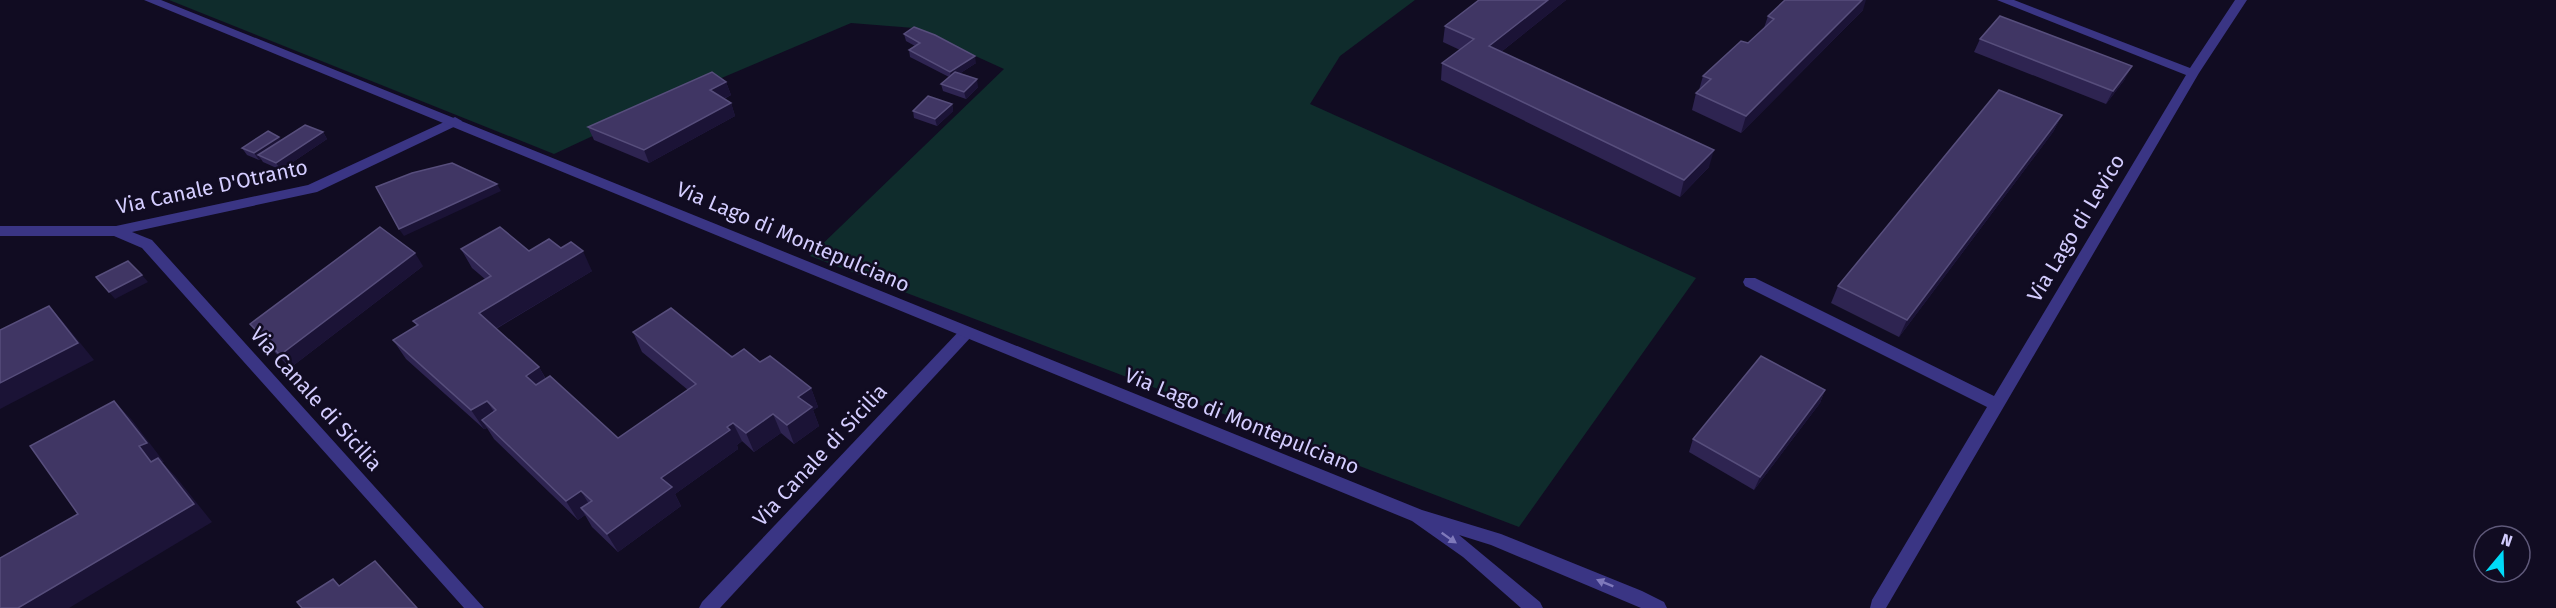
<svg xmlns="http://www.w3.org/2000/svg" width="2556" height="608" font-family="'Fira Sans',sans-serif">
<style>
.green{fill:#0f2c2c}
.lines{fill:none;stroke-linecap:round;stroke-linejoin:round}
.minor{fill:#3a3584;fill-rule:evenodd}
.tertiary{fill:#3a3584;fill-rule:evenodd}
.wall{fill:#2e2451}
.shaded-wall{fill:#1b1336}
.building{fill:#403664;stroke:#574e7c;stroke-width:1.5}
.oneway{fill:#7f79bb}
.labels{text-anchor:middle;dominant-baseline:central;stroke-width:5;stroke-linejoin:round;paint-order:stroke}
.street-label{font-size:21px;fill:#d4cdff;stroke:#110c22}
</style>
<rect width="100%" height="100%" fill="#110c22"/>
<path class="green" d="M169,0h1246l-75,56 -30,48 386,174 -177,249 -709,-271 194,-187 -90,-41 -63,-5 -179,76 -118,55z"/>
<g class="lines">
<g class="minor">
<path d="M1997,0h17l176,68 45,-68h12l-48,73 -313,535h-16l2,-8 115,-193 -242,-121 -2,-4 2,-4h10l239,118 192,-321z"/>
<path d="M455,117l7,4 -2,3 -143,68 -185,40 20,8 332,368h-20l-322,-360 -28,-12h-114v-10h116l192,-41z"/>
<path d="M966,327l5,2 3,4 -3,4 -251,271h-21l3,-6 259,-273z"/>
</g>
<path class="tertiary" d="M144,0h17l152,61 1109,449 79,24 141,57 22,11 3,6h-26l-150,-63 -32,-10 81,67 3,6h-22l-58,-51 -51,-36z"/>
</g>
<g class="wall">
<path d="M1479,0h87l-65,52 208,115 -29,30 -239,-117 1,-17 18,-13 -17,-8 2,-16z"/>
<path d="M1863,10l-122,123 -49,-23 4,-17 3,-3 4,-14 45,-33 16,-15 4,-12z"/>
<path d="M904,34l72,29 -17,11 19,13 -12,12 -23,-8 -2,-7 8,-7 -39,-20 -1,-7 6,-4 -9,-5z"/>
<path d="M1980,39l145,40 -19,25 -132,-52z"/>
<path d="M726,82l5,13 -7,4 7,4 4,13 -86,47 -55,-23 -6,-13z"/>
<path d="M952,104l1,7 -16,15 -23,-8 -1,-7z"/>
<path d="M2062,115l-9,17 -154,205 -68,-34 7,-17z"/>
<path d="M323,132l4,7 -46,31 -18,-8 -2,-3 -2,1 -12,-5 -5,-7z"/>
<path d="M561,248l31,23 -96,58 43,38 7,12 72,59 70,-48 -46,-38 -9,-20 127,30 51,26 7,19 -5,3 6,16 -25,18 -13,-11 -27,19 -12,-11 -5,4 1,4 -63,45 6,12 -63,46 -26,-25 -7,-12 -7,5 -84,-81 -7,-11 -3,1 -78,-70 -13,-19 24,-14 -4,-5 72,-42 -13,-11 -11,-19 68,2z"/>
<path d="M423,266l-133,102 -30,-31 -10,-13z"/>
<path d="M1825,390l-5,13 -66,87 -65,-38 4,-13z"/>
</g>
<g class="shaded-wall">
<path d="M1548,0h18l-79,63 2,-17z"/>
<path d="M1862,0h4l-3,10 -122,123 5,-17z"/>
<path d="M975,56l1,7 -25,16 -1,-7z"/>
<path d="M2132,66l-7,13 -19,25 7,-13z"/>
<path d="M977,79l1,8 -12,12 -2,-7z"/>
<path d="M726,82l5,13 -17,8 -4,-13z"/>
<path d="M731,103l4,13 -86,47 -5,-13z"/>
<path d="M952,104l1,7 -16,15 -2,-7z"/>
<path d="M2062,115l-9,17 -154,205 8,-17z"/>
<path d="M323,132l4,7 -46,31 -5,-7z"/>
<path d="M279,137l5,7 -26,11 3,4 -2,1 -5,-7z"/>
<path d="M1714,150l-5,17 -29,30 4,-17z"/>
<path d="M497,184l4,7 -97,45 -5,-7z"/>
<path d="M583,251l9,20 -102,61 -11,-19z"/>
<path d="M415,253l8,13 -133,102 -10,-13z"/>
<path d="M142,275l6,7 -33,17 -6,-7z"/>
<path d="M49,306l15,17 30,37 -94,49v-26z"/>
<path d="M539,367l11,20 -12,8 -12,-19z"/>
<path d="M811,388l7,19 -5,3 6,16 -25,18 -7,-19 11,-28z"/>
<path d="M1825,390l-5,13 -66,87 6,-13z"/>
<path d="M114,401l18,19 32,42h-2l14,15 36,45 -143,86h-51l133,-146 -12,-16z"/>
<path d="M487,401l12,19h-17l5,8 -3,1 -13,-19z"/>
<path d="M773,414l8,19 -27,19 -8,-19z"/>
<path d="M733,423l9,18 -5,4 1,4 -63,45 6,12 -63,46 -11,-18 54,-56z"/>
<path d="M581,491l11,18 -11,-1 4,7 -7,5 -12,-19z"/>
</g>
<g class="building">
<path d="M1479,0h69l-59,46 225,104 -30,30 -242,-117 32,-24 -29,-13z"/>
<path d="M1785,0h77l-116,116 -50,-23 15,-14 -8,-3 38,-35 7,2 26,-24 -6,-3z"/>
<path d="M2000,16l132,50 -19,25 -133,-52z"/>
<path d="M914,27l21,8 40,21 -25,16 -41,-22 11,-7 -16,-9z"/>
<path d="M712,72l14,10 -16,8 21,13 -87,47 -56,-23z"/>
<path d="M955,72l22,7 -13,13 -23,-8z"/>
<path d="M1999,90l63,25 -155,205 -69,-34z"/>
<path d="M928,96l24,8 -17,15 -22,-8z"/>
<path d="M305,125l18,7 -47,31 -18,-8z"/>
<path d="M268,131l11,6 -25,16 -12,-5z"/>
<path d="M452,163l45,21 -98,45 -23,-42 36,-14z"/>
<path d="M380,227l35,26 -135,102 -30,-31z"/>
<path d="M500,227l29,24 20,-12 12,9 10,-6 12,9 -104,62 60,54 -13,9 10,9 14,-9 68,62 78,-54 -63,-52 38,-24 61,49 12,-8 16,13 10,-6 41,32 -13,9 14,10 -25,18 -14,-11 -27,19 -13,-10 -6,4 3,3 -69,48 11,9 -65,47 -26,-26 11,-7 -11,-10 -15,10 -84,-81 14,-10 -9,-9 -16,9 -78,-70 25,-15 -5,-4 78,-45 -30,-27z"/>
<path d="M128,261l14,14 -33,17 -13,-15z"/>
<path d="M49,306l29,37 -78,40v-53z"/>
<path d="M1761,356l64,34 -65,87 -67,-38z"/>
<path d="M114,401l33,42 -8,3 12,16 7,-4 36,46 -176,104h-18v-50l78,-44 -48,-68z"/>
<path d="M375,561l42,47h-115l-5,-6 36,-23 6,7z"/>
</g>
<defs><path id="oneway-solid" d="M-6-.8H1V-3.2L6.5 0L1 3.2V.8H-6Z" transform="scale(1.5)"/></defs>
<g class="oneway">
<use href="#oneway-solid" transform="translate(1449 538) rotate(35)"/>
<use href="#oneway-solid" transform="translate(1605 583) rotate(-158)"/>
</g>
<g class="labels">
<g class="street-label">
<text transform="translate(212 187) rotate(-12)">Via Canale D'Otranto</text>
<text transform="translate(2076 228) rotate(-59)">Via Lago di Levico</text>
<text transform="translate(793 237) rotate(23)">Via Lago di Montepulciano</text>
<text transform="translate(316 399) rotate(48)">Via Canale di Sicilia</text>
<text transform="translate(1242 421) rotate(22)">Via Lago di Montepulciano</text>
<text transform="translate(820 455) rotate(-47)">Via Canale di Sicilia</text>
</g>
</g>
<g transform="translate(2502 554) rotate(19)"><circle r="28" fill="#110c22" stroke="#5f597a" stroke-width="1.5"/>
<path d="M0-4.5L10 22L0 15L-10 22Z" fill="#00daf8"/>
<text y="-9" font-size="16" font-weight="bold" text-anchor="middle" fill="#d4cdff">N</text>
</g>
</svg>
